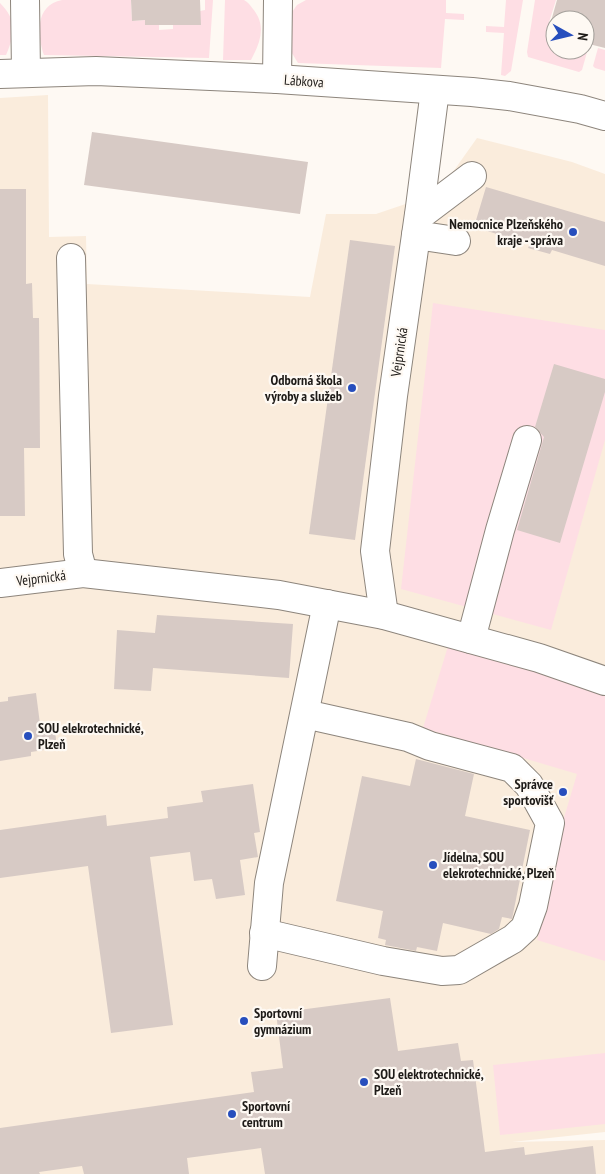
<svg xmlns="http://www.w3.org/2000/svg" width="605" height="1174" font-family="'PT Sans Narrow',sans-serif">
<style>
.built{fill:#faecdc}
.green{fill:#fedee4}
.building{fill:#d7cac5}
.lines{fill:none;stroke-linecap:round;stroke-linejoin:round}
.minor-casing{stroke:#8d857c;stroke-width:30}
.minor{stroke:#fff;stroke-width:28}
.poi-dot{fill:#274ebd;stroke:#fef9f3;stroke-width:2}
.labels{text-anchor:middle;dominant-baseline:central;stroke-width:4.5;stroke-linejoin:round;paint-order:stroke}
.street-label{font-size:14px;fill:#1e1b18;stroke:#fef9f3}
.poi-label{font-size:14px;font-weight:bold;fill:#1e1b18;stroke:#fef9f3;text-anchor:start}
</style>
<rect width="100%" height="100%" fill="#fef9f3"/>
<path class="built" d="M48,95l1,142 37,-1 1,48 223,13 16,-83h50l62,-21 39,-55 95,24 33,12v958l-93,10 93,-2v34h-605v-1076z"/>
<g class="green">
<path d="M62,0h69l1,21 13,-1v5h14v5l14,-1v-4l27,-14 5,-1v-10h8l-4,58 -165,-3c-7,-20 -9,-50 18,-55z"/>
<path d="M225,0c6,0 14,0 19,0 4,2 6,5 9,9 14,17 7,34 -2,51h-28z"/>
<path d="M306,0h140v13l18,1v6l-19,-1 -4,49 -143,-5 -11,-18 3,-30 7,-10z"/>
<path d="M506,0h17l-12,71 -6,5 -4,-1 3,-42 -18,-1v-6l18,1z"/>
<path d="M535,0h21l-10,32 9,3v15h30v-6l4,1 -7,25 -3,2 -51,-15 -1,-5z"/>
<path d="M0,3c17,17 15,31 6,52h-6z"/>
<path d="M598,48l7,2v21l-10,-3 -2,-2z"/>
<path d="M433,303l172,27v110l-54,190 -150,-41z"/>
<path d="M449,643l156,46v272l-68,-21 15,-53 -8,-2 33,-111 -154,-46z"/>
<path d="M605,1053v71l-105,11 -7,-70z"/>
</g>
<g class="building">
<path d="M131,0h69l1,25h-56v-5l-13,1z"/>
<path d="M557,0h48v48l-20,-5v-23h-30v14l-7,-2z"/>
<path d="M92,132l216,30 -8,52 -216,-29z"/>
<path d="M486,187l119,35v44l-53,-16 -2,4 -22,-6 2,-4 -56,-17z"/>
<path d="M0,189h26v95l6,-1 1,35h6l1,130h-16l1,68h-25z"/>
<path d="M350,240l45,6 -40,294 -46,-6z"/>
<path d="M554,364l51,15v13l-45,151 -43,-13 27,-93 -9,-10z"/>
<path d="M157,615l136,9 -4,54 -136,-10 -2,23 -37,-2 3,-59 38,3z"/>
<path d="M36,693l4,31 14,-2 3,26 -26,4v4l-31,5v-59l8,-1v-4z"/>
<path d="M416,759l58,15 -9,42 65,14 -18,89 -10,-2 -3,12 -8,5 -48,-11 -6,28 -20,-4 -1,4 -31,-6 1,-5 -8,-2 5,-27 -47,-10 26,-125 48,10z"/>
<path d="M253,784l7,48 -6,1 4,24 -18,3 5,35 -29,4 -4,-20 -18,2 -4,-29 -40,5 23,168 -62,8 -23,-167 -88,12v-48l106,-15 1,11 61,-8 -1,-11 36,-5 -2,-11z"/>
<path d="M390,998l8,53 60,-8 3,18 12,-1 12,92 39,-5 1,8 68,-9 3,28h-331l-4,-26 -74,10 2,16h-105l-2,-8 -43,6 1,2h-40v-46l254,-36 -3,-20 32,-4 -7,-55z"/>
</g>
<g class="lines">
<g class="minor-casing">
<g id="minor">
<path d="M25,0l1,72"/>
<path d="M0,74l96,-3 181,8 195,13 37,4 71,13 25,7"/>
<path d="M277,79l1,-79"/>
<path d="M419,216l53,-40"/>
<path d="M416,235l40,6"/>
<path d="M71,258l7,296 5,19"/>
<path d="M0,583l83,-10 196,22 105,20 155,43 66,23"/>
<path d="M384,615l-9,-64 18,-155 27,-189 15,-117"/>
<path d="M471,639l29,-109 27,-90"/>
<path d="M264,933l119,28 59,10 17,-1 54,-31 12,-11 8,-22 17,-83 -21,-38 -17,-17 -82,-22 -22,-9 -103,-23"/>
<path d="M262,966l7,-83 58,-279"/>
</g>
</g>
<use href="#minor" class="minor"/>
</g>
<g class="poi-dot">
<circle cx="573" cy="232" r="5"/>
<circle cx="352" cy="388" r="5"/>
<circle cx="28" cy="736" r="5"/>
<circle cx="563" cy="792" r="5"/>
<circle cx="433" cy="865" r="5"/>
<circle cx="244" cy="1021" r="5"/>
<circle cx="364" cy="1082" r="5"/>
<circle cx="232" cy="1114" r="5"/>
</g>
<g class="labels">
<g class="street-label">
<text transform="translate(304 81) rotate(4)">Lábkova</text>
<text transform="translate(399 352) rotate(-82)">Vejprnická</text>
<text transform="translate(41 578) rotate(-7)">Vejprnická</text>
</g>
<g class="poi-label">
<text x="563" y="224" text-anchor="end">Nemocnice Plzeňského<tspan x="563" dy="16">kraje - správa</tspan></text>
<text x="342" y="380" text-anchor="end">Odborná škola<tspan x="342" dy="16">výroby a služeb</tspan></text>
<text x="38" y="728">SOU elekrotechnické,<tspan x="38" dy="16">Plzeň</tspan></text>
<text x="553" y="784" text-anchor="end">Správce<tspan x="553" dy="16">sportovišť</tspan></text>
<text x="443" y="857">Jídelna, SOU<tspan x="443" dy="16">elekrotechnické, Plzeň</tspan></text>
<text x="254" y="1013">Sportovní<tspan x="254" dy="16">gymnázium</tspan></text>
<text x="374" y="1074">SOU elektrotechnické,<tspan x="374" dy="16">Plzeň</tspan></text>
<text x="242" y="1106">Sportovní<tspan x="242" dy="16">centrum</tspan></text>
</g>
</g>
<g transform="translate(570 35) rotate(98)"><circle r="24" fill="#fef9f3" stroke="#a4a09b"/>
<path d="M0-4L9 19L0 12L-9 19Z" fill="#274ebd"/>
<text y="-8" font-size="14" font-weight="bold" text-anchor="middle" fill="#1e1b18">N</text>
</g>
</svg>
